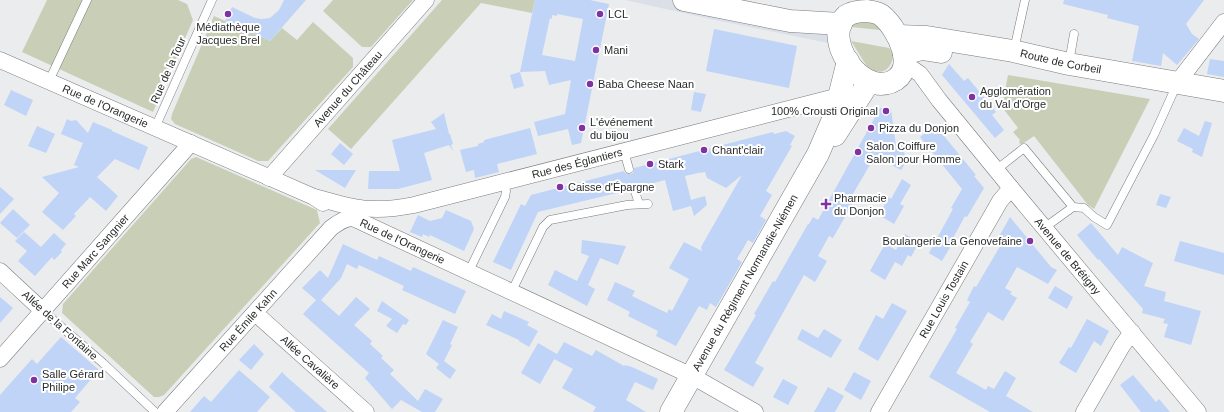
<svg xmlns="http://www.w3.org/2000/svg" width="1224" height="412" font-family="Helvetica,sans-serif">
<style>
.built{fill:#dbe0e8}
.green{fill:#c9cfb6}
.building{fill:#bfd4f6;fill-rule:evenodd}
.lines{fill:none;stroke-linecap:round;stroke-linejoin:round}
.service-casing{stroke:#7a7b7c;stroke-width:9}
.minor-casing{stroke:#7a7b7c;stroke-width:17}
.secondary-casing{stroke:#7a7b7c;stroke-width:23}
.service{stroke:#fff;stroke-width:8}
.minor{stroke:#fff;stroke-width:16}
.secondary{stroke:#fff;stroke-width:22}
.poi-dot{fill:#8132a2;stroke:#fff;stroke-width:1.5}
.labels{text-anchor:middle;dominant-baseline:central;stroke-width:4;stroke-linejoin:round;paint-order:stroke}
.poi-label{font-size:11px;fill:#292a2a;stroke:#fff;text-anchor:start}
.street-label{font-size:11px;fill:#292a2a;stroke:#fff}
</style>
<rect width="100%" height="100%" fill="#ebecee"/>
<path class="built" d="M625,0h120l58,12 24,1 11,-2 -5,33 -118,-24z"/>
<g class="green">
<path d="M47,0h131l9,4 6,16 -40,92 -131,-60z"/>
<path d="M333,0h80l-42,47h-9l-39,-36z"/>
<path d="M442,0h93l-3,13 -51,-10 -130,146 -23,-20z"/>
<path d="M214,16l56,25 12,-13 15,12 16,-18 40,36v9l-85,94h-10l-83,-37 -4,-5 1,-5z"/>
<path d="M858,21h13l7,5 2,4 -29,-3z"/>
<path d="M851,41l38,7 5,6c-3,15 -11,23 -26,14z"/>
<path d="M1008,75l142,24 -56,110 -6,-4 -54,-69 -13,9 -2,-3 1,-2 -7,-8 5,-4 -16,-21z"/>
<path d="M196,157l121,53 3,13 -156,172 -5,2h-5l-92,-84 1,-9 128,-145z"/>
</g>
<g class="building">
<path d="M284,0h22l-36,41 -45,-20 7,-14 23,11 7,1 8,-1 9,-8z"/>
<path d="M535,0h55l19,4 -28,139 -9,2 -4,-16 -30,7 -4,-14 31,-8 6,-34 -22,5 -4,-14 -25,1zM557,14l26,5 -8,42 -33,-6 8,-37 2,1v-4l5,1z"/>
<path d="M1064,0h140l-18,24 6,10 7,5 -22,26 -14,-12 -2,13 -29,-5 7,-35 -32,-8 1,-3 -45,-11z"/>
<path d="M714,29l83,17 -8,42 -83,-17z"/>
<path d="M1210,59l14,2v16l-17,-3z"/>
<path d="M949,64l15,17 4,-3 28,34 -4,3 12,15 -9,8 -53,-63z"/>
<path d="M520,72l4,14 -10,3 -4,-14z"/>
<path d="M11,90l22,10 -7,16 -22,-11z"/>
<path d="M694,92l12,2 -5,18 -10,-2z"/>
<path d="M880,108l11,1 5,37 6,-5 4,21 -5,8 -26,-14 -25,43 4,2 -21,37 -4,-2 -11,20 9,5 -12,21 -11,-7 -49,88 9,5 -11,19 -29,-17 32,-55 -2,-1 19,-33 2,1 33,-58h1l4,-7 5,3z"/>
<path d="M444,113l5,21h1l3,10 -2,1 2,6 -4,-6 -25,8 8,27 -34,9h-30l1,-18h31l-8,-31 44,-11 -5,-7z"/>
<path d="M67,119l4,2 5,-1 12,13 5,-11 19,8v1l36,16 -9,23 -24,-11 -18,18 21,19 -12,15 -16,-14 -16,17 2,2 -13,14 -21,-18 17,-19 -17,-16 37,-10 -5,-2 9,-22 -22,-9z"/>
<path d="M1205,121l7,2 -10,34 -10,-5 1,-3 -16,-8 7,-13 15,8z"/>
<path d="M935,125l41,50 -2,1 10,12 -17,29 -2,-1 -12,22 2,1 -13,22 -13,-8 24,-44 -2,-1 11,-19 -42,-52z"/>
<path d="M37,126l18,8 -9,19 -18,-7z"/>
<path d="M530,128l7,26 -40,10 2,8 -24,6 -1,-8 -8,2 -6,-22 18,-4v-2l6,-2v-2z"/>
<path d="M786,131l9,5 -5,9 2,1 -26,45 6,4 -12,21 6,4 -13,23 -5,-3 -11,19 5,3 -26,45 -6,-4 -3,7 -8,-4 -23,40 -20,-10 2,-5 -30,-15 2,-4 -23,-12 8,-18 20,9 -3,5 35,17 2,-4 3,2 17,-32 -20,-11 15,-26 18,9 -1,-4 41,-72 -16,13 -19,-10 -2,-6 -6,1 -1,-1v1l-13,3 6,24 14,-4 2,9 -13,11 -3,-10 -18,5 -8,-31 -26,7 -2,-3 -4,-1 -3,2 -1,4 -8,3 -83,20 -27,58 -18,-8 28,-58 4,2 6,-11 93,-24 1,2 5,1 3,-1 1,-5 139,-36 1,2z"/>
<path d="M340,143l13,11 -9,11 -13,-11z"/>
<path d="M315,170h41l-11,18z"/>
<path d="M902,179l9,6 -11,19 4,2 -10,18 -15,-9 10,-18 2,2z"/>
<path d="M0,187l14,12 -14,15z"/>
<path d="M1160,194l11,3 -5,11 -10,-3z"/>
<path d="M13,209l17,16 -13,13 -17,-15z"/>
<path d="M446,210l25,11 3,8 -10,22 -34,-16 -1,2 -6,-3 -1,3 -12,-5 8,-17 12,6 12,-3z"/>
<path d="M1010,217l41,50 6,3 -9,14 -31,-17 -12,21 7,4 -2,2 7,4 -14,23 -15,-9 -18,30 3,2 -17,29 30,17 2,-4 6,3 11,-18 11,7 -10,18 27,16h-43l-61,-35 28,-48 -2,-1 15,-26 -3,-2 7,-14 2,1 26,-44 -5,-3z"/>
<path d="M1091,223l27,32 4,-8 31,16 -9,23 22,6 -2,9 37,10 -10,34 -27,-8 4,-13 -5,-1 2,-4 -23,-6 1,-4 -44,-50 -1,1 -21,-25z"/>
<path d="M24,232l17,15 13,-14 12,11 -5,6 1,2 -8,8 -2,-3 -17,19 -17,-15 9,-10 -12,-10z"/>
<path d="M905,234l14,8 -8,15 -3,-2 -6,11 -7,-4 -10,18 -15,-9 15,-27 11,6z"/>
<path d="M582,240l44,6 -8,19 -18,-7 -12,27 7,4 -8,17 -39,-21 7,-15 22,11 12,-25 -8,-3z"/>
<path d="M1180,241l44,12v22l-50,-14z"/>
<path d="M343,244l34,16 2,-4 32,15 2,-4 53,24 -11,23 -53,-24 2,-4 -45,-21 -2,4 -10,-5 -6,14 -20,22 18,16 17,-19 14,12 -16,16 18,16 -2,3 13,12 -2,2 13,12 -4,4 28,27 7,-12 18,10 -8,13h-13l-21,-12 -9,9 -27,-31 4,-5 -66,-59 13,-14 -14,-12 18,-18 8,8z"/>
<path d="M1055,286l18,11 -6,12 -19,-11z"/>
<path d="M0,297l13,11 -13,15z"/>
<path d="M382,301l27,19 -3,5 -3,-1 -6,9 -11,-7 6,-7 -15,-8z"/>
<path d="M892,303l15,8 -29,50 -20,-12 18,-34 7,4z"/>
<path d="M504,311l25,11 -2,3 11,6 -9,16 -10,-6v-1l-33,-15 6,-11 9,5z"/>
<path d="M1087,319l22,12 -8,15 -7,-5 -18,32 -17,-10 10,-16 2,1z"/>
<path d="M443,320l15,7 -8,17 2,1 -8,16 12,9 -6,9 -14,-11 3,-4 -13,-10z"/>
<path d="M802,329l16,9 6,-9 18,11 -11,18 -34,-19z"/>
<path d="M61,337l38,33 -24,28 5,4 -9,10h-71v-17l32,-36 5,5z"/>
<path d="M564,342l28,14 4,-6 28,16 1,-1 7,2 26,12 -5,11 -18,-8 -9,18 20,12h-53l3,-5 -34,-19 11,-19 -19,-10 2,-3 -16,28 -19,-11 17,-30 19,11z"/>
<path d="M254,344l10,10 -13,16 -12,-10z"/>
<path d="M239,370l31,27 -13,15h-67l14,-16 7,6z"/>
<path d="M282,372l6,6 39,34h-31l-27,-25z"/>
<path d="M854,372l17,9 -10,19 -17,-10z"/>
<path d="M1133,375l23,27 3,-3 11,13h-29l-21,-27z"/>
<path d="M783,379l15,8 -10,18 -15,-8z"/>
<path d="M828,387l16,9 -9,16h-21z"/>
</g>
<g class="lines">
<g class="service-casing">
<g id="service">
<path d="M1014,50l11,-50"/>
<path d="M1069,63l5,-29"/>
<path d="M49,81l38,-81"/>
<path d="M155,128l57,-128"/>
<path d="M624,151l5,18"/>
<path d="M996,170l28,-22 49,59 -29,21"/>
<path d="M634,188l5,16"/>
<path d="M1073,207l11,1 10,9 13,8 47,-90 23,-51"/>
<path d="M469,271l36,-74 1,-6 -2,-10"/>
<path d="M512,291l31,-64 7,-7 77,-15 21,-1"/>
<path d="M43,311l60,52 52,49"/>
</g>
</g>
<g class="minor-casing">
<g id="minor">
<path id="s1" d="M0,60l314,137 9,6"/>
<path id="s2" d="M904,63l16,11 19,26 72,88 187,224"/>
<path d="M1177,83l47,-61"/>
<path id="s3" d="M269,178l157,-178"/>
<path id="s4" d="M314,197c13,3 26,8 40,10 20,4 40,2 60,-2l425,-109"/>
<path d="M0,271l43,40"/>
<path id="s5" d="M255,313l111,99"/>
<path id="s6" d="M0,359l191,-216"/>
<path id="s7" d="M165,412l166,-184c7,-5 13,-10 22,-10l339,158 63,36"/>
<path id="s8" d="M879,412l121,-211 11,-13"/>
<path d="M1084,412l38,-66 10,-14"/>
</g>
</g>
<g class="secondary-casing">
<g id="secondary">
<path d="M684,0l106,21 51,3"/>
<path d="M867,11c5,1 10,1 14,4 17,13 38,56 10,67 -31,13 -69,-44 -45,-66 6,-4 14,-5 21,-5z"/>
<path id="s9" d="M898,36l29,1 86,14 56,13 155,27"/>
<path d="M904,54l18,-5 19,3"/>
<path d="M835,135l34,-53"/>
<path id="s10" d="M671,412l147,-258 16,-37 14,-56"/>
</g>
</g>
<use href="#service" class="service"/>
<use href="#minor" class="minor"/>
<use href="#secondary" class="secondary"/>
</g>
<g class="poi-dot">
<circle cx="228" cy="14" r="4"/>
<circle cx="600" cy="14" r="4"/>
<circle cx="596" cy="50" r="4"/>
<circle cx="590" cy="84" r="4"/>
<circle cx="972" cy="97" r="4"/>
<circle cx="886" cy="111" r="4"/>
<circle cx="582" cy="128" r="4"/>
<circle cx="871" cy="128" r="4"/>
<circle cx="704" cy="150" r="4"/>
<circle cx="858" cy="152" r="4"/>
<circle cx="650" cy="164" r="4"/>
<circle cx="560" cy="187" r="4"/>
<path d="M824 198h4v4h4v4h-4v4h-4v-4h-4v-4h4z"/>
<circle cx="1030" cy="241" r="4"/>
<circle cx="34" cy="380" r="4"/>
</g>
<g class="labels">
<g class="poi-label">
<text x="608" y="14">LCL</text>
<text x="228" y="27" text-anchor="middle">Médiathèque<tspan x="228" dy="13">Jacques Brel</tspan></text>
<text x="604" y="50">Mani</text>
<text x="598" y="84">Baba Cheese Naan</text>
<text x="980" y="91">Agglomération<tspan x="980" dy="13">du Val d'Orge</tspan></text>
<text x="878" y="111" text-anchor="end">100% Crousti Original</text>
<text x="590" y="122">L'événement<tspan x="590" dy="13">du bijou</tspan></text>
<text x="879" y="128">Pizza du Donjon</text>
<text x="866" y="146">Salon Coiffure<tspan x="866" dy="13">Salon pour Homme</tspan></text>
<text x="712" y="150">Chant'clair</text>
<text x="658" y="164">Stark</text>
<text x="568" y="187">Caisse d'Épargne</text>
<text x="834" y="198">Pharmacie<tspan x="834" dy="13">du Donjon</tspan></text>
<text x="1022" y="241" text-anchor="end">Boulangerie La Genovefaine</text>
<text x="42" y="374">Salle Gérard<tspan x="42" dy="13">Philipe</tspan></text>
</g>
<g class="street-label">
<text stroke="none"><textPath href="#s9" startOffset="165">Route de Corbeil</textPath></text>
<text transform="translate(168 70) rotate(-66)">Rue de la Tour</text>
<text stroke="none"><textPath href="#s3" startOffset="119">Avenue du Château</textPath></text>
<text stroke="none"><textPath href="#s1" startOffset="115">Rue de l'Orangerie</textPath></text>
<text stroke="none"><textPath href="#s4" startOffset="270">Rue des Églantiers</textPath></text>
<text stroke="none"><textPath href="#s7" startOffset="327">Rue de l'Orangerie</textPath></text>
<text stroke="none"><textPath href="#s6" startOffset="144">Rue Marc Sangnier</textPath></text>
<text stroke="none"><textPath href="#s2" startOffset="254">Avenue de Brétigny</textPath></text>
<text stroke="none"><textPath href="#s10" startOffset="149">Avenue du Régiment Normandie-Niémen</textPath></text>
<text stroke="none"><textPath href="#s8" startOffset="130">Rue Louis Tostain</textPath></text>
<text stroke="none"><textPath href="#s7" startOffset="124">Rue Émile Kahn</textPath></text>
<text transform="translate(60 325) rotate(42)">Allée de la Fontaine</text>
<text stroke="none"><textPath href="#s5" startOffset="74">Allée Cavalière</textPath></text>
</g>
</g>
</svg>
